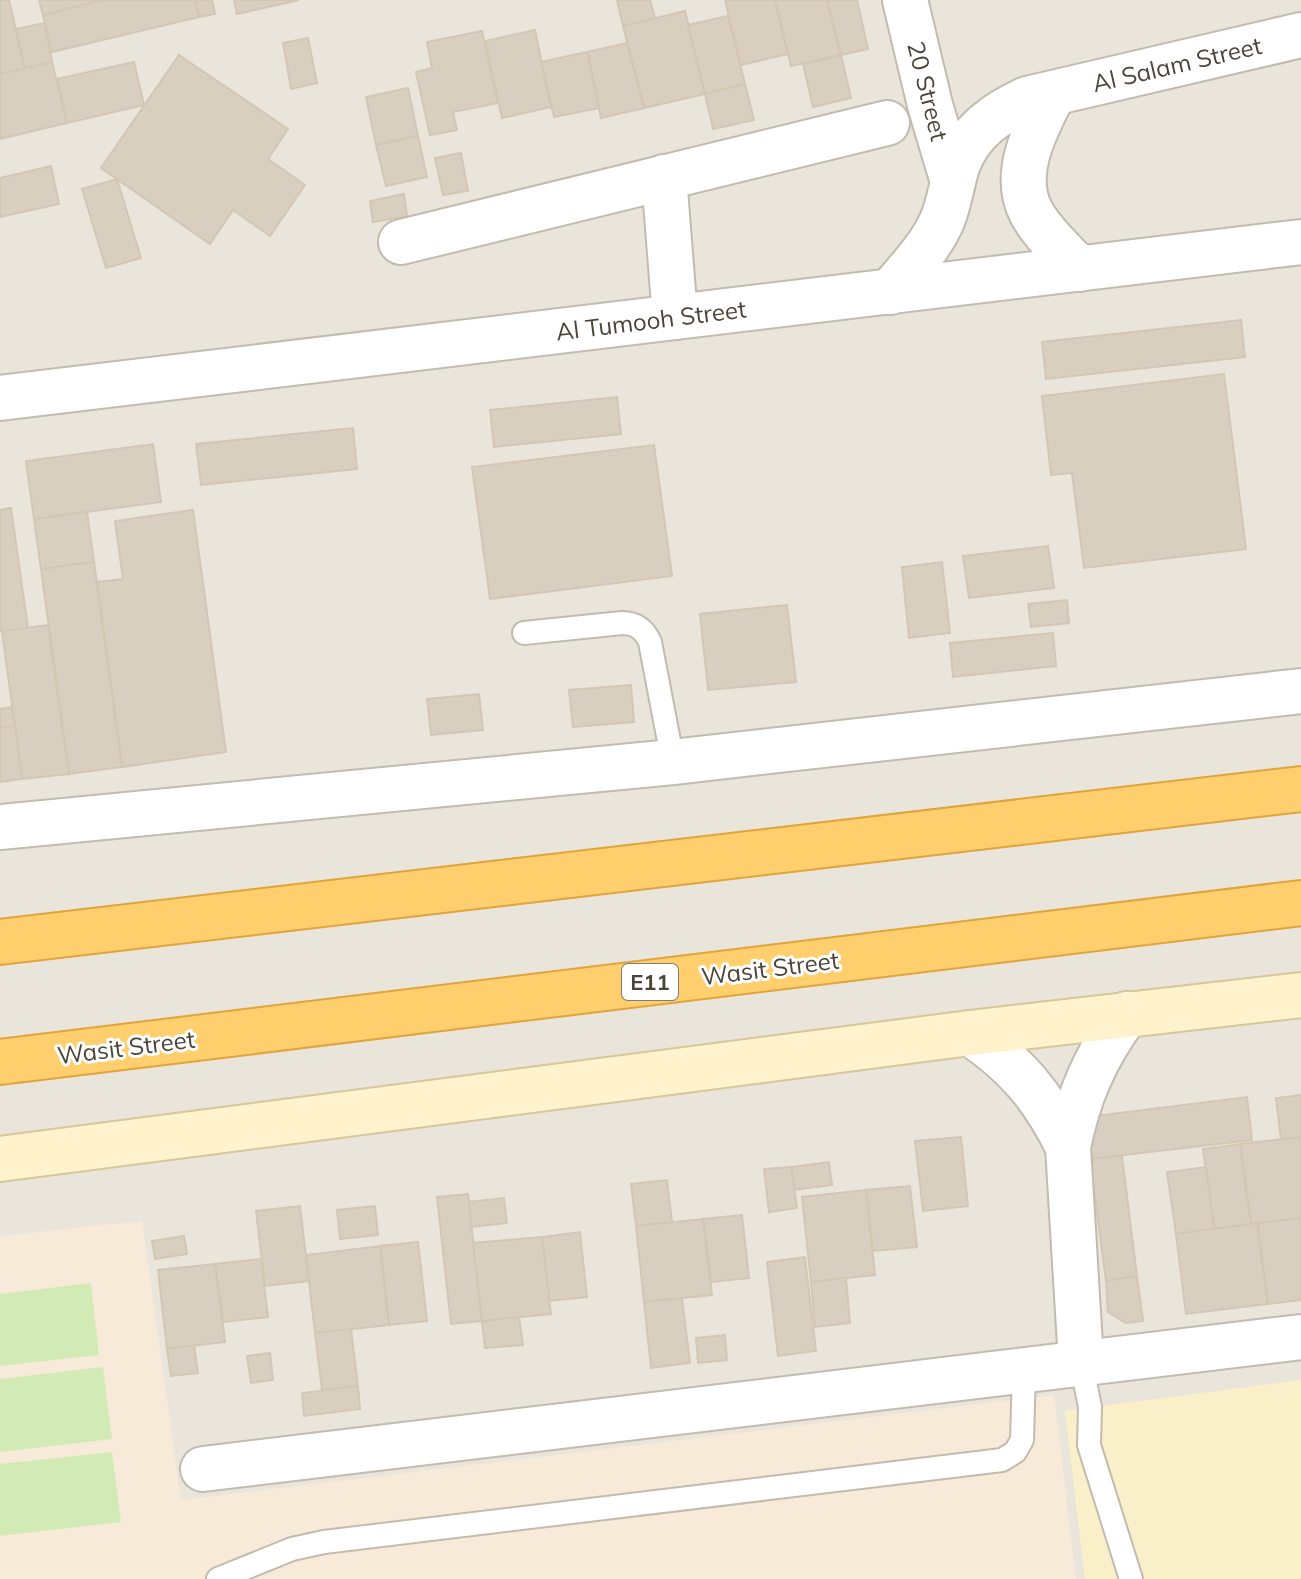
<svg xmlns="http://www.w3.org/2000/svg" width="1301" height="1579" font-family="Mulish,sans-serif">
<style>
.residential{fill:#eae5da}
.commercial{fill:#f7ead8}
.green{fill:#d2eab5}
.sand{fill:#f9efc9}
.building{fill:#d8cfc1;stroke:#d3c7b4;stroke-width:2}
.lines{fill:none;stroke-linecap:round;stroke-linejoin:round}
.lane-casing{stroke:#c2bbae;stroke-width:26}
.street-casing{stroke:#c2bbae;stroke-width:48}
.secondary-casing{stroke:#d6c79b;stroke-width:48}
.highway-casing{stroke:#e0a43c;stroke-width:48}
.lane{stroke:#fff;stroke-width:22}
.street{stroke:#fff;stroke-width:44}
.secondary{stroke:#fff3cd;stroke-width:44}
.highway{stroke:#ffcf6e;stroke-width:44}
.labels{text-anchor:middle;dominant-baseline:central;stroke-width:6;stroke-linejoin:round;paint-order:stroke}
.shield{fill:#fff;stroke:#817c74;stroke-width:2}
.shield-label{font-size:22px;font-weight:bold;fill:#4b4439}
.street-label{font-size:24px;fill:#4b4439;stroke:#fff}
</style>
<rect width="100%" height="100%" fill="#f6f3ec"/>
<rect class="residential" x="0" y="0" width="1301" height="1579"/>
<path class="commercial" d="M142,1221l39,279 873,-105 22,184h-1076v-343z"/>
<g class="green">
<path d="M91,1283l8,72 -99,11v-72z"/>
<path d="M103,1367l9,72 -112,13v-73z"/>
<path d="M112,1452l9,70 -121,14v-72z"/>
</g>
<path class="sand" d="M1301,1380v199h-216l-20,-168z"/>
<g class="building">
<path d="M0,0h9l16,69 -25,5z"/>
<path d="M39,0h64l-60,15z"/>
<path d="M103,0h92l4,17 -147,35 -9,-37z"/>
<path d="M195,0h17l3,14 -16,3z"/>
<path d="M234,0h65l-62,14z"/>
<path d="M617,0h33l5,18 -32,8z"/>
<path d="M725,0h50l13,54 -47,11z"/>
<path d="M775,0h52l14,55 -50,11z"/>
<path d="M827,0h30l11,49 -27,6z"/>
<path d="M685,11l20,83 -61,14 -21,-82z"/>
<path d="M728,16l17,68 -40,10 -17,-69z"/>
<path d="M45,23l7,39 -27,7 -9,-40z"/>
<path d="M535,30l16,77 -49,11 -17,-77z"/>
<path d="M482,31l16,72 -45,9 4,18 -27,5 -14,-63 16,-4 -5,-26z"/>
<path d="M308,38l9,45 -26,6 -8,-46z"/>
<path d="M627,43l17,65 -43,10 -14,-66z"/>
<path d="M587,52l12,56 -45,9 -13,-55z"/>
<path d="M179,55l109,74 -20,30 37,26 -35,51 -37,-26 -23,34 -109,-76z"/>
<path d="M841,55l10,43 -38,9 -10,-43z"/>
<path d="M52,62l15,61 -67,16v-65z"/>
<path d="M134,62l10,43 -77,18 -10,-44z"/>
<path d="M745,84l9,36 -41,9 -8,-35z"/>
<path d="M408,88l10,48 -42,9 -10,-48z"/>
<path d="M418,136l9,41 -41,9 -10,-41z"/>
<path d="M461,153l7,38 -25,4 -8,-37z"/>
<path d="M51,166l8,38 -59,13v-39z"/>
<path d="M117,179l24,79 -35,10 -24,-79z"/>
<path d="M404,194l3,22 -34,6 -3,-21z"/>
<path d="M1241,320l4,37 -199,22 -4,-37z"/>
<path d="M1224,374l22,175 -162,19 -12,-95 -21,2 -9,-79z"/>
<path d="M617,397l4,37 -127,13 -4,-37z"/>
<path d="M353,428l4,41 -156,16 -5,-41z"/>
<path d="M153,444l8,58 -127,17 -8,-58z"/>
<path d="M654,445l18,131 -182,23 -18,-132z"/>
<path d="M11,508l17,120 -28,3v-121z"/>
<path d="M193,510l33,242 -104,15 -25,-185 26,-3 -8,-58z"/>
<path d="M87,512l7,50 -53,7 -7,-50z"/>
<path d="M1048,546l6,42 -85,10 -6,-42z"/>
<path d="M94,562l28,205 -53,7 -28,-205z"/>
<path d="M942,562l8,71 -41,5 -7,-71z"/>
<path d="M1067,600l2,23 -38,4 -3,-23z"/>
<path d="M787,605l9,77 -88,8 -8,-76z"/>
<path d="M48,625l21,149 -47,5 -20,-148z"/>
<path d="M1053,633l3,33 -103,11 -3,-34z"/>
<path d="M631,685l3,37 -61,5 -4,-37z"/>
<path d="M479,694l4,36 -52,5 -4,-36z"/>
<path d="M12,707l3,19 -15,2v-19z"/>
<path d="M15,726l7,53 -22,3v-54z"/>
<path d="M1301,1095v42l-20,2 -5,-41z"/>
<path d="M1247,1097l5,43 -162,19 -4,-42z"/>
<path d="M961,1137l7,69 -45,5 -8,-70z"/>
<path d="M1301,1137v81l-50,6 -11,-80z"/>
<path d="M1240,1144l11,80 -37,5 -11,-80z"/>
<path d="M1122,1156l15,120 -31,5 -16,-122z"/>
<path d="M829,1162l3,23 -38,5 -3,-23z"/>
<path d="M791,1167l6,41 -28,4 -5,-43z"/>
<path d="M1206,1167l8,62 -38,5 -9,-62z"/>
<path d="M667,1180l5,42 -36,4 -5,-42z"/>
<path d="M910,1186l7,61 -44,4 -7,-61z"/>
<path d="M866,1190l9,85 -64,7 -9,-85z"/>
<path d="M468,1194l14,127 -31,3 -14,-127z"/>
<path d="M504,1198l3,25 -36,4 -2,-25z"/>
<path d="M300,1206l9,75 -44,5 -9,-75z"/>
<path d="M375,1206l3,29 -38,4 -3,-29z"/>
<path d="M742,1215l7,63 -38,4 -8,-63z"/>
<path d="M1301,1218v82l-33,4 -11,-81z"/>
<path d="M703,1219l9,76 -68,7 -8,-76z"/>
<path d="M1257,1223l11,81 -82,10 -10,-80z"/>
<path d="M580,1232l7,65 -38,4 -7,-64z"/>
<path d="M184,1236l3,18 -32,5 -3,-18z"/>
<path d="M542,1237l9,77 -69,7 -9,-78z"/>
<path d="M418,1242l9,79 -38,4 -9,-79z"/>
<path d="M380,1246l9,79 -74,8 -9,-78z"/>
<path d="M805,1257l11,94 -38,5 -11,-94z"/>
<path d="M261,1259l7,58 -45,5 -8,-58z"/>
<path d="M215,1264l10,78 -58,7 -9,-79z"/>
<path d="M1137,1276l6,45 -17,2 -18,-11 -2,-31z"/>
<path d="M846,1278l4,45 -35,4 -4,-45z"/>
<path d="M682,1298l8,65 -39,5 -7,-66z"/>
<path d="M519,1317l4,28 -38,3 -3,-27z"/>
<path d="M351,1329l7,57 -36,4 -7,-57z"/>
<path d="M725,1335l2,25 -29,3 -2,-25z"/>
<path d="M194,1345l4,28 -27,3 -4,-27z"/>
<path d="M270,1353l3,27 -22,3 -4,-27z"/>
<path d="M358,1386l2,23 -56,7 -2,-23z"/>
</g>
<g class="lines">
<g class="lane-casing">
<g id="lane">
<path d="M524,633l98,-10c14,0 22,6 28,19l23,120"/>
<path d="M1081,1362l9,45 -1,38 42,134"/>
<path d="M218,1579l74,-30 32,-7 678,-82 13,-8 7,-12 2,-71"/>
</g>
</g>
<g class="street-casing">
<g id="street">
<path d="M905,0l25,105 23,77"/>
<path d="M1053,94c-17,34 -42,79 -22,118 11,21 32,39 48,57"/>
<path d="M664,177l11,140"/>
<path d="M401,242l486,-119"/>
<path d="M890,292c18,-22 39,-43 51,-69 9,-19 10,-40 17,-59 12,-33 39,-51 69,-65l274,-64"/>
<path d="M0,398l1301,-156"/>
<path d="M0,827l673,-65 628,-71"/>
<path d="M970,1033c47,32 73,63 98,114"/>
<path d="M1081,1362l-13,-215c10,-51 28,-92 59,-133"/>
<path d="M203,1469l1098,-132"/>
</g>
</g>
<g class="secondary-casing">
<path id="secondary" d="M0,1159l970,-126 331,-38"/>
</g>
<g class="highway-casing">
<g id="highway">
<path d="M0,942l1301,-153"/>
<path d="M0,1062l1301,-159"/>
</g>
</g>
<use href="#lane" class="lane"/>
<use href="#street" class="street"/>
<use href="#secondary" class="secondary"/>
<use href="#highway" class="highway"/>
</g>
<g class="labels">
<rect class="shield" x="622" y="964" width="56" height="36" rx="6"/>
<g class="shield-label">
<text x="650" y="982">E11</text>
</g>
<g class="street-label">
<text transform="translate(1177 64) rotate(-13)">Al Salam Street</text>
<text transform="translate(928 91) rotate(76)">20 Street</text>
<text transform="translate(651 320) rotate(-7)">Al Tumooh Street</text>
<text transform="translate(770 968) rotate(-7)">Wasit Street</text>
<text transform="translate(126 1047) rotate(-7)">Wasit Street</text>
</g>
</g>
</svg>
